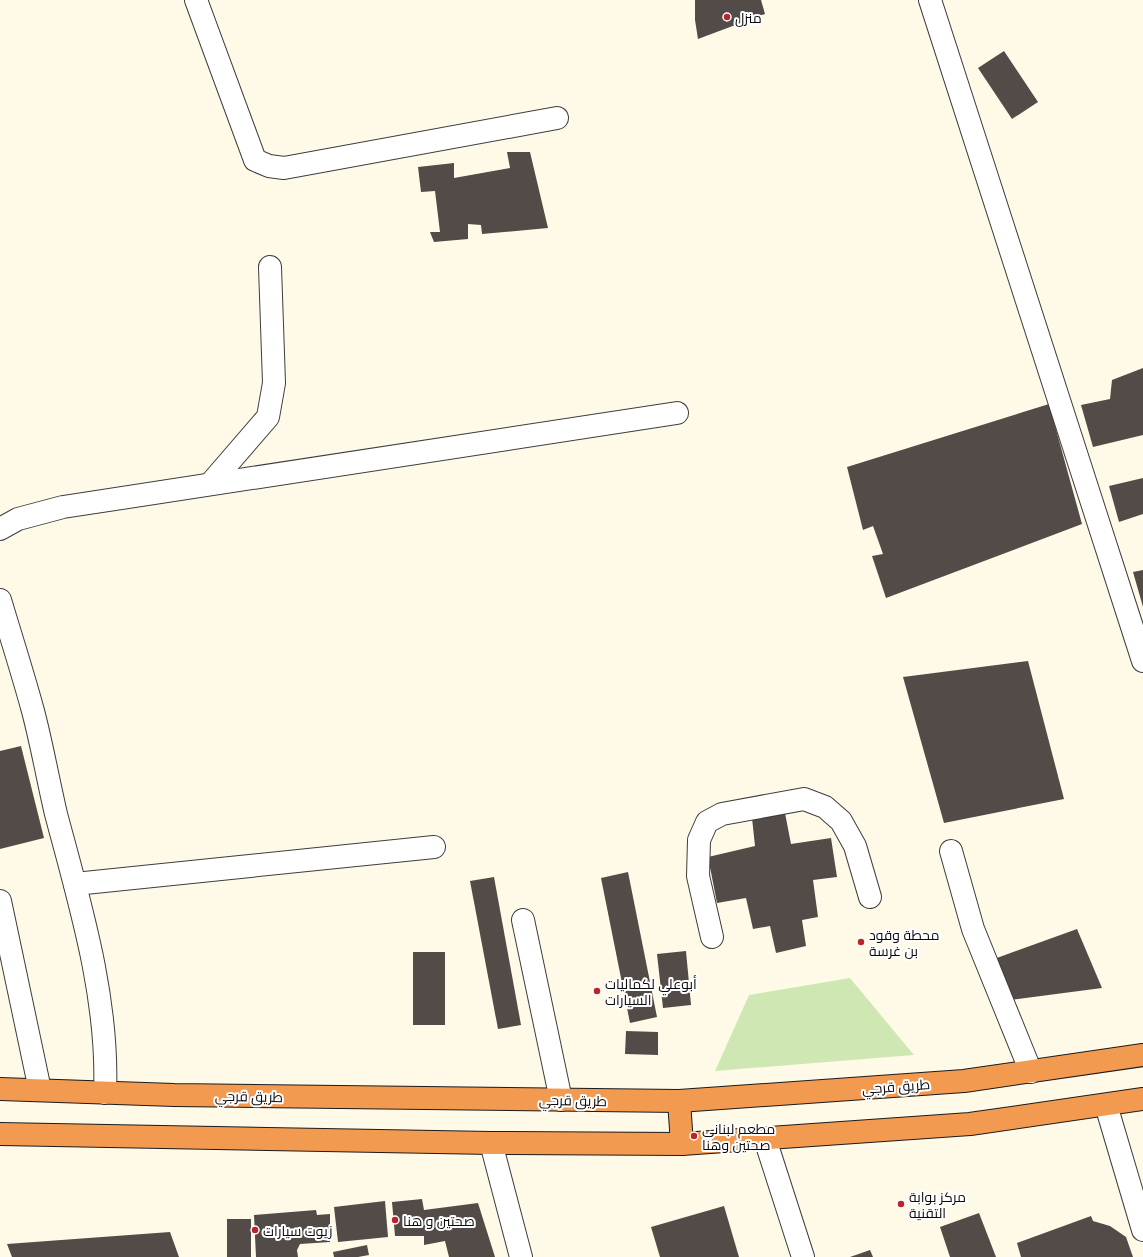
<svg xmlns="http://www.w3.org/2000/svg" width="1143" height="1257" font-family="'PT Serif',Cairo,serif">
<style>
.grass{fill:#cfe8b3}
.building{fill:#534b47}
.lines{fill:none;stroke-linecap:round;stroke-linejoin:round}
.minor-casing{stroke:#3d3d3d;stroke-width:24}
.highway-casing{stroke:#1b1b1b;stroke-width:24}
.minor{stroke:#fff;stroke-width:22}
.highway{stroke:#f39a51;stroke-width:22}
.poi-dot{fill:#b8252d;stroke:#fff;stroke-width:1.5}
.labels{text-anchor:middle;dominant-baseline:central;stroke-width:4;stroke-linejoin:round;paint-order:stroke}
.poi-label{font-size:14px;fill:#0a0a0a;stroke:#fff;text-anchor:start}
.street-label{font-size:14px;fill:#0a0a0a;stroke:#fff}
</style>
<rect width="100%" height="100%" fill="#fffae8"/>
<path class="grass" d="M850,978l64,77 -199,16 34,-76z"/>
<g class="building">
<path d="M695,0h66l4,14 -67,25 -3,-19z"/>
<path d="M1004,51l34,51 -26,17 -34,-51z"/>
<path d="M507,152h23l18,76 -66,6 -1,-9 -13,-1v15l-34,3 -4,-10h10l-5,-41 -14,1 -3,-25 36,-4v15l56,-10z"/>
<path d="M1143,368v67l-50,12 -12,-42 29,-6 2,-19z"/>
<path d="M1049,404l33,120 -196,74 -14,-42 11,-2 -10,-28 -10,4 -16,-63z"/>
<path d="M1143,478v36l-24,8 -10,-36z"/>
<path d="M1143,570v37l-10,-35z"/>
<path d="M1028,661l36,138 -120,24 -41,-146z"/>
<path d="M21,746l23,92 -44,11v-98z"/>
<path d="M785,813l6,31 40,-6 6,39 -24,3 5,37 -16,3 4,26 -30,7 -6,-27 -17,3 -7,-31 -29,5 -9,-46 47,-11 -3,-28z"/>
<path d="M628,872l29,145 -27,6 -29,-145z"/>
<path d="M494,877l27,148 -23,4 -28,-148z"/>
<path d="M1077,929l25,59 -92,12 -16,-41z"/>
<path d="M686,951l5,54 -28,3 -6,-54z"/>
<rect x="413" y="952" width="32" height="73"/>
<path d="M626,1031l32,1v23l-33,-1z"/>
<path d="M422,1199l2,11 54,-7 17,54h-46l-4,-16 -21,4v-9h-29l-3,-34z"/>
<path d="M385,1201l3,36 -50,5 -4,-35z"/>
<path d="M724,1206l15,51h-79l-9,-30z"/>
<path d="M316,1210l1,5 13,-1v28l-30,2 -3,6 1,7h-42l-2,-42z"/>
<path d="M979,1213l17,44h-46l-10,-30z"/>
<path d="M1091,1216l2,5 17,5 16,11 7,20h-112l-4,-14z"/>
<rect x="227" y="1219" width="24" height="38"/>
<path d="M170,1232l9,25h-167l-5,-13z"/>
<path d="M367,1245l2,10 -11,2h-24l-1,-5z"/>
<path d="M870,1250l3,7h-23z"/>
</g>
<g class="lines">
<g class="minor-casing">
<g id="minor">
<path d="M196,0l59,160 14,6 15,2 273,-50"/>
<path d="M930,0l213,661"/>
<path d="M211,483l57,-66 6,-34 -4,-116"/>
<path d="M0,529l18,-10 45,-12 614,-94"/>
<path d="M0,600c11,37 23,74 33,111 9,34 15,69 23,103 24,90 53,185 49,279"/>
<path d="M951,851l22,78 58,143"/>
<path d="M75,884l359,-37"/>
<path d="M0,901l40,189"/>
<path d="M523,920l38,180"/>
<path d="M712,937l-14,-61 1,-36 8,-18 15,-8 82,-15 21,8 16,14 14,25 15,51"/>
<path d="M1106,1105l37,125"/>
<path d="M765,1139l38,118"/>
<path d="M491,1143l30,114"/>
</g>
</g>
<g class="highway-casing">
<g id="highway">
<path d="M0,1089l174,6 505,6 285,-20 179,-26"/>
<path d="M679,1101l3,43"/>
<path d="M0,1134l491,9 191,1 288,-20 173,-25"/>
</g>
</g>
<use href="#minor" class="minor"/>
<use href="#highway" class="highway"/>
</g>
<g class="poi-dot">
<circle cx="727" cy="17" r="4"/>
<circle cx="861" cy="942" r="4"/>
<circle cx="597" cy="991" r="4"/>
<circle cx="694" cy="1136" r="4"/>
<circle cx="901" cy="1204" r="4"/>
<circle cx="395" cy="1220" r="4"/>
<circle cx="255" cy="1230" r="4"/>
</g>
<g class="labels">
<g class="poi-label">
<text x="735" y="17">منزل</text>
<text x="869" y="934">محطة وقود<tspan x="869" dy="16">بن غرسة</tspan></text>
<text x="605" y="983">أبوعلي لكماليات<tspan x="605" dy="16">السيارات</tspan></text>
<text x="702" y="1128">مطعم لبناني<tspan x="702" dy="16">صحتين وهنا</tspan></text>
<text x="909" y="1196">مركز بوابة<tspan x="909" dy="16">التقنية</tspan></text>
<text x="403" y="1220">صحتين و هنا</text>
<text x="263" y="1230">زيوت سيارات</text>
</g>
<g class="street-label">
<text transform="translate(896 1086) rotate(-4)">طريق قرجي</text>
<text transform="translate(249 1096) rotate(1)">طريق قرجي</text>
<text transform="translate(573 1100) rotate(1)">طريق قرجي</text>
</g>
</g>
</svg>
